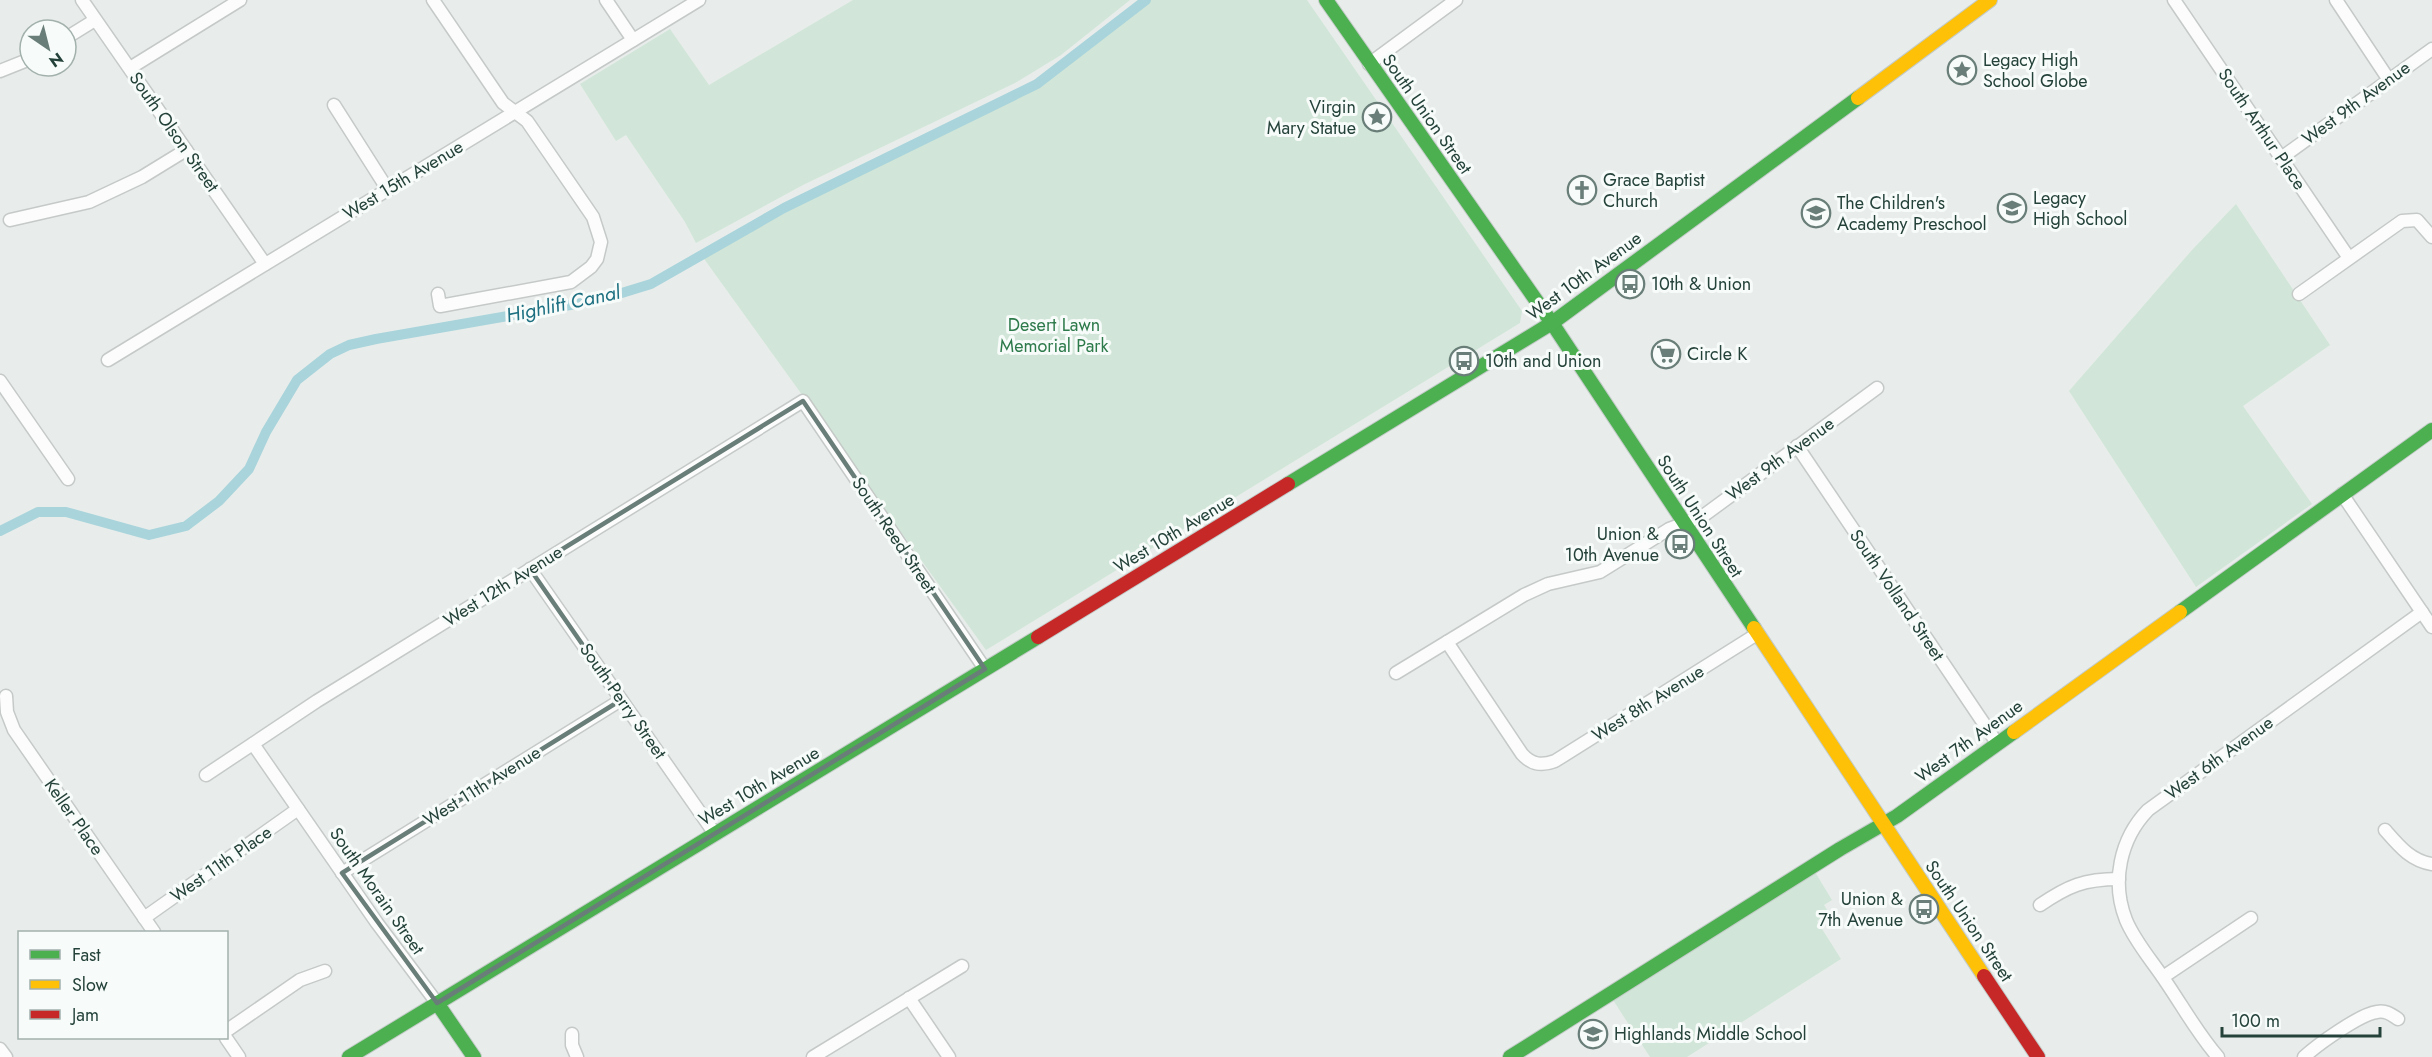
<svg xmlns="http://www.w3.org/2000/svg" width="2432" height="1057" font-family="Jost,sans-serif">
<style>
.green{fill:#d1e6d8}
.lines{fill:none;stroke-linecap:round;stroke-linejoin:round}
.canal{stroke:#a9d4db;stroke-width:10}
.street-casing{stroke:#c5cac8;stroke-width:15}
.fast-casing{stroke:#c3cbc8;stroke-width:16}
.slow-casing{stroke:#c3cbc8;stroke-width:16}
.jam-casing{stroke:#c3cbc8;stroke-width:16}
.street{stroke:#fcfcfc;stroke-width:12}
.fast{stroke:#4caf50;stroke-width:14}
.slow{stroke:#ffc107;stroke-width:14}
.jam{stroke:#c62828;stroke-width:14}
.marked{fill:none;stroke:#697e78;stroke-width:4.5;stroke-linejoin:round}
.labels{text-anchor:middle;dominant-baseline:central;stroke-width:6;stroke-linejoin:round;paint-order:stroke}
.poi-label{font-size:18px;fill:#24423a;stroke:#f7fbf9;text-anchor:start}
.street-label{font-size:18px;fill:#24423a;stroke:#f7fbf9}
.park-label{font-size:18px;fill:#2d7a4b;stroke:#f7fbf9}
.water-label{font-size:20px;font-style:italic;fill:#1c6f80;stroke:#f7fbf9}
</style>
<rect width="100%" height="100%" fill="#e8edeb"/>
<g class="green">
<path d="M853,0h277l-69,55 -46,28 -212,102 -107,58 -11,-21 -59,-87 -10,6 -36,-57 90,-55 39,56z"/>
<path d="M1145,0h162l215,311 -2,12 -534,327 -284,-394 338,-176z"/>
<path d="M2236,204l94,141 -87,61 69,98 -116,83 -127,-196 123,-141z"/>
<path d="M1815,872l17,28 -8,5 5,8 -12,8 24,38 -154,98h-37l-37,-57z"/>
</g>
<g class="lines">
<path class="canal" d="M0,531l38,-19h28l83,23 37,-9 33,-25 30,-32 17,-37 31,-52 33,-26 19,-9 27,-6 223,-39 52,-16 133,-76 253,-124 109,-84"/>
<g class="street-casing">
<g id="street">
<path d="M82,0l183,264"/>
<path d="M433,0l70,103 24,18 66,96 8,25 -4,17 -6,8 -20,15 -131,24 -2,-12"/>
<path d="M606,0l27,40"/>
<path d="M2174,0l175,258"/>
<path d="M2336,0l53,80"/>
<path d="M66,38l29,-18"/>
<path d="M1369,64l87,-64"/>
<path d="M130,68l110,-68"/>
<path d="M0,71l30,-12"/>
<path d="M334,105l54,85"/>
<path d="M2281,158l151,-109"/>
<path d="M10,220l79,-18 53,-25 44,-27"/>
<path d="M2299,294l103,-73 15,-1 15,17"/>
<path d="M108,360l591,-360"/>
<path d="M0,381l68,98"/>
<path d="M1797,446l200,297"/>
<path d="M2342,494l90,133"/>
<path d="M530,569l185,265"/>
<path d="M1447,642l75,112c10,11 20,12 33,7l202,-127"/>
<path d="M1396,673l128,-78 24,-11 52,-12 69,-43 34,-13 174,-128"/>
<path d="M6,696l1,16 7,18 140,202"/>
<path d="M253,744l124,179 60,80"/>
<path d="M206,775l111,-74 486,-300 182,268"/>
<path d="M2385,830c14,16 26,31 47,34"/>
<path d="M342,873l279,-173"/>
<path d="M2040,905c28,-19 44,-26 79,-26"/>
<path d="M144,918l154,-109"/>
<path d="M2163,977l88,-59"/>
<path d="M909,998l40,59"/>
<path d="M226,1031l74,-51 25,-9"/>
<path d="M572,1034v11l5,12"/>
<path d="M226,1038l13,19"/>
<path d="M0,1049l6,8"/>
<path d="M813,1057l149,-91"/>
<path d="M2218,1057c-20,-23 -35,-50 -52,-75 -13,-20 -31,-40 -40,-62 -15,-38 -6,-81 22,-110l274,-198"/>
<path d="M2304,1057c13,-12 56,-43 73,-45 9,-2 15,3 21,7"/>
</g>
</g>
<g class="fast-casing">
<g id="fast">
<path d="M1326,0l226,323 202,305"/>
<path d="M1288,484l264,-161 306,-225"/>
<path d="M2180,612l252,-182"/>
<path d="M437,1003l37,54"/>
<path d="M349,1057l689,-420"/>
<path d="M1510,1057l330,-208 57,-33 117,-84"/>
</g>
</g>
<g class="slow-casing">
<g id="slow">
<path d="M1858,98l132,-98"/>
<path d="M1754,628l230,348"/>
<path d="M2014,732l166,-120"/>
</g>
</g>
<g class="jam-casing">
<g id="jam">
<path d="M1038,637l250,-153"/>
<path d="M1984,976l54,81"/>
</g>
</g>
<use href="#street" class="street"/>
<use href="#fast" class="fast"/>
<use href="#slow" class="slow"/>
<use href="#jam" class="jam"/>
</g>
<path class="marked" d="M803,401l182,268 -548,334 -95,-130 279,-173 -91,-131z"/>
<defs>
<g id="sight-ring" transform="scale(1.5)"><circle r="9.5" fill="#f7fbf9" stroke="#697e78" stroke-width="1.5"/><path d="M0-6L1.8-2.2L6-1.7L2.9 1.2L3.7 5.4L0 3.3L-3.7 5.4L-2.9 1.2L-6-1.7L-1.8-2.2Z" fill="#697e78"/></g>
<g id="church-ring" transform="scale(1.5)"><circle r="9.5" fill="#f7fbf9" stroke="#697e78" stroke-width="1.5"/><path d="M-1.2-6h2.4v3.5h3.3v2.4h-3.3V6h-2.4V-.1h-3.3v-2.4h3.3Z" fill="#697e78"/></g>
<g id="school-ring" transform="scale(1.5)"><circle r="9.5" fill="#f7fbf9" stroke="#697e78" stroke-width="1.5"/><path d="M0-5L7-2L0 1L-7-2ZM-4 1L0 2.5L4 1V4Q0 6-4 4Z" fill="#697e78"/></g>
<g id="bus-ring" transform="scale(1.5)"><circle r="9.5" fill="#f7fbf9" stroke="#697e78" stroke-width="1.5"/><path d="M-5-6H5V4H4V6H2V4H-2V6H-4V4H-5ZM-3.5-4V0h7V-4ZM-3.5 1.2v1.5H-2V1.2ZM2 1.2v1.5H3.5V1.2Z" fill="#697e78"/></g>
<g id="supermarket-ring" transform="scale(1.5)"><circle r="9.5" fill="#f7fbf9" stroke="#697e78" stroke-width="1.5"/><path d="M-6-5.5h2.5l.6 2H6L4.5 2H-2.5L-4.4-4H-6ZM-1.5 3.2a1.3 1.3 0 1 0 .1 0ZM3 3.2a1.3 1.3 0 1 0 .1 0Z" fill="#697e78"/></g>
</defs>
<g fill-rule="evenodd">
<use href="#sight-ring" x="1962" y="70"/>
<use href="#sight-ring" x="1377" y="117"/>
<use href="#church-ring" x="1582" y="190"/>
<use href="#school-ring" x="2012" y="208"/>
<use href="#school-ring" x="1816" y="213"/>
<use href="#bus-ring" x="1630" y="284"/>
<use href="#supermarket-ring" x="1666" y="354"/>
<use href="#bus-ring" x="1464" y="361"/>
<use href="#bus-ring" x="1680" y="544"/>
<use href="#bus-ring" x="1924" y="909"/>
<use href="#school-ring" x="1593" y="1034"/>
</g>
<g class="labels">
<g class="poi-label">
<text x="1983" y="60">Legacy High<tspan x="1983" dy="21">School Globe</tspan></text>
<text x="1356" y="107" text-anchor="end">Virgin<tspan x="1356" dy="21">Mary Statue</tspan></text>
<text x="1603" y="180">Grace Baptist<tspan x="1603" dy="21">Church</tspan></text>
<text x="2033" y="198">Legacy<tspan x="2033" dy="21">High School</tspan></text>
<text x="1837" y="203">The Children's<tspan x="1837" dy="21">Academy Preschool</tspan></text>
<text x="1651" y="284">10th &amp; Union</text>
<text x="1687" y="354">Circle K</text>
<text x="1485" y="361">10th and Union</text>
<text x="1659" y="534" text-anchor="end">Union &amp;<tspan x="1659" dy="21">10th Avenue</tspan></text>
<text x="1903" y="899" text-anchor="end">Union &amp;<tspan x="1903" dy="21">7th Avenue</tspan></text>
<text x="1614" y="1034">Highlands Middle School</text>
</g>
<g class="street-label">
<text transform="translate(2356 103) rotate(-36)">West 9th Avenue</text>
<text transform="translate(1427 114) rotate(55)">South Union Street</text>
<text transform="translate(2262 129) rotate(56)">South Arthur Place</text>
<text transform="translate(174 132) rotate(55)">South Olson Street</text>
<text transform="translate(403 180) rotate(-31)">West 15th Avenue</text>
<text transform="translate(1584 276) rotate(-36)">West 10th Avenue</text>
<text transform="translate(1780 459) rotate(-36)">West 9th Avenue</text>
<text transform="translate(1700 516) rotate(57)">South Union Street</text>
<text transform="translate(1174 533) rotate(-31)">West 10th Avenue</text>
<text transform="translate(894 535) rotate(56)">South Reed Street</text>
<text transform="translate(503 586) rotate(-32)">West 12th Avenue</text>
<text transform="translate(1897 595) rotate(56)">South Volland Street</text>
<text transform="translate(623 701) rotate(55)">South Perry Street</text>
<text transform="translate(1648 703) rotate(-32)">West 8th Avenue</text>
<text transform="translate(1969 741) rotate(-36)">West 7th Avenue</text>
<text transform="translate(2219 758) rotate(-36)">West 6th Avenue</text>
<text transform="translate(482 786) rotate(-32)">West 11th Avenue</text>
<text transform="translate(759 786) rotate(-31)">West 10th Avenue</text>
<text transform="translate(74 817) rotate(55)">Keller Place</text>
<text transform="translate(221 864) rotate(-35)">West 11th Place</text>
<text transform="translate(377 891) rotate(55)">South Morain Street</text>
<text transform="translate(1969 921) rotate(56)">South Union Street</text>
</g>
<g class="park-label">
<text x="1054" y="325">Desert Lawn<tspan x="1054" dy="21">Memorial Park</tspan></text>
</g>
<g class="water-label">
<text transform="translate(563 304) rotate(-12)">Highlift Canal</text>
</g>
</g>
<rect x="18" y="931" width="210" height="108" fill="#f7fbf9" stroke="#a3b1ad" stroke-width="1.5"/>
<rect x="30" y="950" width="30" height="9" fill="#4caf50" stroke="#a3b1ad" stroke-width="1.5"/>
<text x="72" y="961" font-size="18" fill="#24423a">Fast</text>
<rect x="30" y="980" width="30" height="9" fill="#ffc107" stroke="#a3b1ad" stroke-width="1.5"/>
<text x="72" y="991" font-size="18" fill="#24423a">Slow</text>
<rect x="30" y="1010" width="30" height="9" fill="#c62828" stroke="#a3b1ad" stroke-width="1.5"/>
<text x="72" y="1021" font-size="18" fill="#24423a">Jam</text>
<g transform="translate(48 48) rotate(145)"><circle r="28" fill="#f7fbf9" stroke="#a3b1ad" stroke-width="1.5"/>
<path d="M0-4.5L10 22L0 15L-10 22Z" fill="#697e78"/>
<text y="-9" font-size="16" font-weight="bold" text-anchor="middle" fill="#24423a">N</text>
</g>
<path d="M2222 1027v9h158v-9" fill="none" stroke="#24423a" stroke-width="3"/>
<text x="2231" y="1027" font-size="18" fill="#24423a" stroke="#f7fbf9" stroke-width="4.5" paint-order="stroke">100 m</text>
</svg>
